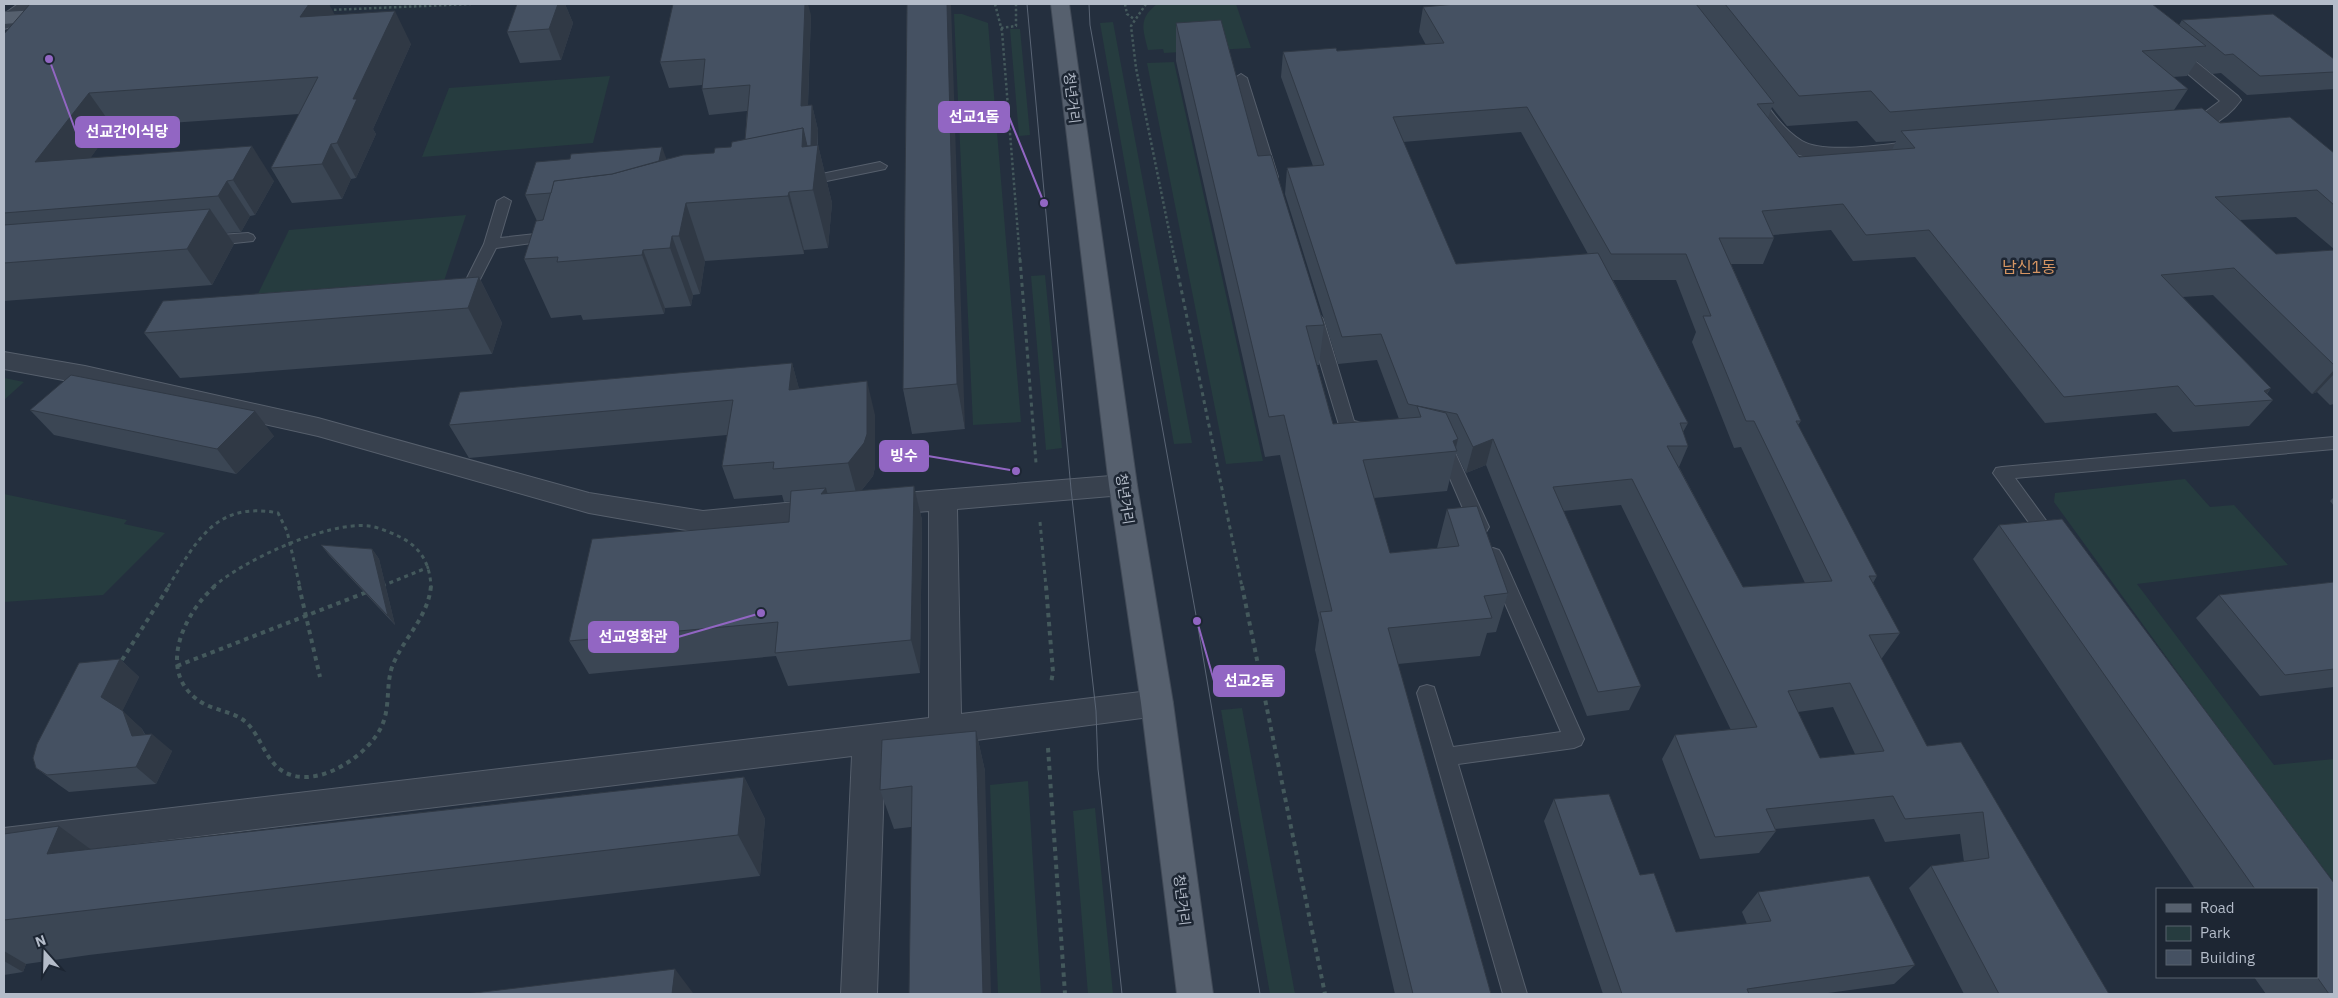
<svg xmlns="http://www.w3.org/2000/svg" width="2338" height="998" font-family="'IBM Plex Sans','Noto Sans KR',sans-serif">
<style>
.green{fill:#263c3f}
.lines{fill:none;stroke-linecap:round;stroke-linejoin:round}
.lane-casing{stroke:#565f6c;stroke-width:2}
.street-casing{stroke:#565f6c;stroke-width:2}
.primary-casing{stroke:#414a57;stroke-width:2}
.path-far2{stroke:#44595c;stroke-width:2.5;stroke-dasharray:2.5 2.5;stroke-linecap:butt}
.path-far1{stroke:#44595c;stroke-width:3;stroke-dasharray:4 4;stroke-linecap:butt}
.path{stroke:#44595c;stroke-width:4;stroke-dasharray:4.5 4.5;stroke-linecap:butt}
.lane{fill:#38414e;fill-rule:evenodd}
.street{fill:#38414e;fill-rule:evenodd}
.primary{fill:#56606e;fill-rule:evenodd}
.tram{stroke:#5a6575;stroke-width:1}
.wall{fill:#3b4654;fill-rule:evenodd}
.shaded-wall{fill:#303945}
.building{fill:#455162;stroke:#303945;fill-rule:evenodd}
.labels{text-anchor:middle;dominant-baseline:central;stroke-width:5;stroke-linejoin:round;paint-order:stroke}
.street-label{font-size:14px;fill:#b4bcc9;stroke:#1d2633}
.quarter-label{font-size:16px;fill:#d59563;stroke:#1d2633}
.leader{fill:none;stroke:#9266c3;stroke-width:2}
.callout-dot{fill:#9266c3;stroke:#1d2633;stroke-width:2}
.callout{fill:#9266c3;stroke:#9266c3;stroke-width:2}
.callout-label{font-size:15px;text-anchor:middle;font-weight:bold;fill:#fff}
</style>
<rect width="100%" height="100%" fill="#242f3e"/>
<g class="green">
<path d="M1157,4h79l15,44 -87,5 -1,-4 -15,1c-5,-21 -10,-31 9,-46z"/>
<path d="M954,14h8l26,9 33,399 -48,3z"/>
<path d="M1113,22l79,421 -18,1 -74,-421z"/>
<path d="M1010,29h10l10,106 -11,1z"/>
<path d="M1174,62l89,399 -37,3 -79,-401z"/>
<path d="M610,76l-17,67 -171,14 27,-69z"/>
<path d="M466,215l-22,66 -188,17 33,-68z"/>
<path d="M1045,275l17,173 -16,2 -15,-174z"/>
<path d="M4,378l20,4 -20,18z"/>
<path d="M2185,479l25,28 24,-2 54,60 -151,19 137,181 60,-6v123l-71,-92 -209,-288 1,-9z"/>
<path d="M4,494l123,26 -3,4 41,9 -62,62 -99,7z"/>
<path d="M1242,708l53,286h-25l-49,-284z"/>
<path d="M1028,781l13,213h-43l-8,-209z"/>
<path d="M1095,808l18,186h-25l-15,-183z"/>
</g>
<g class="lines">
<g class="lane-casing">
<g id="lane">
<path d="M1241,74l6,4 31,99 -2,3 -5,1 -7,-4 -29,-99z"/>
<path d="M880,162l7,4 -2,3 -83,17 -7,-4 7,-4z"/>
<path d="M504,197l7,4 -11,37 54,-6 7,4 -7,4 -58,8 -24,47 -17,1 -3,-3 3,-3 7,-2 22,-44 13,-43z"/>
<path d="M248,233l5,2 2,3 -2,3 -47,5 -7,-5 7,-5z"/>
<path d="M1315,314l5,1 3,4 31,102 19,5 2,4 -2,4c-10,3 -22,-2 -32,-5l-2,-4 -32,-106 3,-4z"/>
<path d="M2334,437v12l-319,29 46,63 -3,5 -6,2 -6,-2 -53,-73 3,-5 6,-1z"/>
<path d="M1444,440l6,2 2,4 37,81 -3,5 -6,2 -6,-2 -3,-5 -35,-81 2,-4z"/>
<path d="M1493,548l6,2 3,5 82,184 -3,6 -7,3 -116,16 69,230h-24l-86,-301 3,-6 7,-2 7,2 19,60 108,-15 -77,-177 3,-5z"/>
</g>
</g>
<g class="street-casing">
<g id="street">
<path d="M18,4h21l-28,23 -7,2v-15z"/>
<path d="M2105,4h20l113,92 3,4c-15,21 -44,38 -70,31l-3,-4 3,-4 30,-8 19,-14z"/>
<path d="M1745,81l7,2c14,20 28,45 50,58 26,15 95,1 126,-1l7,2 4,4 -4,4 -7,2c-40,4 -106,19 -142,-3 -22,-13 -36,-41 -51,-62l3,-4z"/>
<path d="M4,352l81,14 233,52 271,75 114,18 124,-12 10,4 4,7 -4,7 -10,4 -124,12 -114,-20 -271,-77 -233,-52 -81,-15z"/>
<path d="M1123,475l10,3 4,7 -4,7 -10,3 -166,14 4,205 196,-24 11,4 5,9 -5,9 -11,4 -272,36 -8,242h-36l11,-238 -848,104v-32l925,-110v-207l-49,4 -10,-3 -4,-7 4,-7 10,-3z"/>
</g>
</g>
<g class="primary-casing">
<g id="primary">
<path d="M1051,4h18l68,481 36,218 40,291h-36l-36,-291 -32,-218z"/>
<path d="M55,9l7,2 2,4 -2,4 -58,5v-12z"/>
</g>
</g>
<g class="path-far2">
<path d="M995,4l7,27 18,229"/>
<path d="M1125,4l2,10 7,5"/>
<path d="M1146,4l-15,22 5,42 39,192"/>
<path d="M329,10l142,-6"/>
<path d="M1001,28l15,-2v-22"/>
</g>
<g class="path-far1">
<path d="M1020,259l16,204"/>
<path d="M1175,259l67,328"/>
<path d="M1040,522l6,65"/>
<path d="M382,586l47,-19"/>
<path d="M168,587c29,-47 48,-86 110,-74l9,18 13,56"/>
<path d="M213,587c31,-27 115,-66 156,-61 9,1 20,6 29,10 22,10 32,27 33,51"/>
</g>
<g class="path">
<path d="M215,586c-30,26 -59,84 -17,114 16,12 36,10 50,24 13,14 18,36 33,46 33,23 90,-15 102,-47 7,-18 3,-38 9,-56 11,-29 36,-49 39,-81"/>
<path d="M299,586l21,91"/>
<path d="M1046,586l7,86 -2,11"/>
<path d="M1242,586l83,408"/>
<path d="M122,660l47,-74"/>
<path d="M177,666l190,-74"/>
<path d="M1048,748l17,246"/>
</g>
<use href="#lane" class="lane"/>
<use href="#street" class="street"/>
<use href="#primary" class="primary"/>
<g class="tram">
<path d="M1027,4l44,485 25,222 2,58 24,225"/>
<path d="M1089,4l1,21 107,596 63,373"/>
</g>
</g>
<g class="wall">
<path d="M517,4h48l8,19 -12,37 -41,3 -13,-31z"/>
<path d="M907,4l58,425 -53,5 -9,-45z"/>
<path d="M1438,4h714l27,21 3,-5 152,39v30l-87,6 -26,-22 -9,1 -15,-13 -10,15 -14,1 15,12 -14,21 160,43v96l-38,-32 -56,3 36,34 58,-4v154l-4,1 -13,-13 -5,2 -99,-99 -30,2 88,91 -4,6 6,6 -24,26 -76,6 -17,-19 -111,10 -130,-166 -62,4 -22,-31 -58,5 1,3 -11,26h-32l70,157 -3,4 79,151 -4,7 27,50 -18,25h-1l46,88 34,-4 148,252h-145l-55,-106 22,-22 33,-4 -4,-28 -75,8 -11,-23 -99,10 1,2 -17,22 -59,6 -38,-100 13,-24 56,-5 -110,-225 -58,6 78,175 -12,24 -42,6 -101,-251 -20,8 -10,-20 -9,38 -73,7 16,55 47,-5 10,-39 61,84 -12,39 -9,1 -7,23 -82,8 93,330h-96l-80,-344 4,-30 -39,-165 -15,2 -89,-396v-38l82,133 66,169 -5,40h-2l16,59 66,-5 -22,-59 -39,4 -53,-170 2,-26 26,-2 -32,-89 2,-25 54,-1 89,-6 -7,-13 4,-25 16,-1zM1772,107l15,19 70,-5 19,21 20,-1 -4,9 -93,7 -31,-39zM1521,132l67,122 -132,10 -53,-122zM1613,280h63l20,52 -4,10 42,106 7,-1 64,136 -62,4 -64,-120 9,-21 -5,-14 5,-9zM1833,707l22,47 -35,4 -22,-46z"/>
<path d="M335,15l76,29 -38,85 3,5 -20,44 -5,1 -9,20 -50,4 -21,-35 28,-54 -186,13 -23,31 184,23 -19,34 -5,1 -9,16 -15,1 8,11 -22,41 -208,16v-267z"/>
<path d="M811,15l-3,90h4l6,25v15l14,58 -4,45 -24,2v4l-99,7 -5,33 -7,1 -2,11 -26,2 -1,6 -81,6 -2,-5 -30,3 -27,-59 13,-38 -12,-26 141,-36 48,-6 17,-6 14,-7 2,-29 -38,4 -7,-26v-4l-33,3 -9,-26z"/>
<path d="M479,277l23,46 -10,31 -312,24 -36,-45z"/>
<path d="M792,363l7,26 76,26v52l-2,9 -12,15 53,-5 8,34 -2,153 -132,13 -12,-30 -187,18 -20,-33 220,-119 2,-21 -7,1 -2,-7 -48,4 -12,-33 5,-31 -258,23 -20,-33z"/>
<path d="M30,410l244,26 -38,38 -182,-39z"/>
<path d="M2334,497v9l-4,-5z"/>
<path d="M2062,519l272,364v111h-68l-12,-17h63v-88h-122l-222,-330 26,-34z"/>
<path d="M321,545l51,4 7,10 16,66 -66,-70z"/>
<path d="M2334,582v105l-74,9 -64,-78 23,-23z"/>
<path d="M120,659l19,18 -17,34 20,18 3,5 27,17 -16,33 -87,8 -10,-7 -23,-17z"/>
<path d="M976,731l9,40 -74,56 -17,2 -14,-39z"/>
<path d="M744,777l21,42 -5,57 -671,79 -63,9 -3,8 -19,3v-141l86,15z"/>
<path d="M1554,799l86,76 36,57 71,-8 -5,-12 16,-20 157,73 -21,19 -73,10h-218l-59,-173z"/>
</g>
<g class="shaded-wall">
<path d="M309,4h20l8,15 -37,-2z"/>
<path d="M558,4h7l8,19 -12,37 -12,-31z"/>
<path d="M805,4h3l3,11 -4,116 -6,-25z"/>
<path d="M947,4h4l14,425 -8,-45z"/>
<path d="M395,11l16,33 -38,85 3,5 -20,44 -19,-35 16,-44z"/>
<path d="M89,93l24,34 -51,70 -27,-35z"/>
<path d="M812,105l6,25 -1,20 1,-5 14,58 -4,45 -26,-101 1,-19z"/>
<path d="M331,144l20,35 -9,20 -20,-35z"/>
<path d="M252,146l22,35 -19,34 -22,-35z"/>
<path d="M662,147l10,27 -50,19z"/>
<path d="M227,181l23,35 -9,16 -23,-36z"/>
<path d="M789,192l15,58v4l-16,-58z"/>
<path d="M686,203l19,58 -5,33 -21,-58z"/>
<path d="M210,209l24,35 -22,41 -25,-36z"/>
<path d="M672,236l21,59 -2,11 -21,-58z"/>
<path d="M643,250l22,58 -1,6 -22,-59z"/>
<path d="M479,277l23,46 -10,31 -24,-46z"/>
<path d="M792,363l9,33 -12,-6z"/>
<path d="M2334,370v4l-17,18 -5,2z"/>
<path d="M867,381l8,34v52l-2,9 -16,20 -9,-33z"/>
<path d="M2271,388l-11,13 4,-10z"/>
<path d="M255,411l19,25 -38,38 -19,-25z"/>
<path d="M1458,439l-3,12 -2,-10z"/>
<path d="M1493,439l-7,26 -20,8 7,-26z"/>
<path d="M914,486l8,34 -2,153 -9,-33z"/>
<path d="M826,488l10,35 -15,-29z"/>
<path d="M372,549l7,10 16,66 -7,-9z"/>
<path d="M120,659l19,18 -18,37 -20,-17z"/>
<path d="M123,711l19,18 6,14 4,-9 20,17 -16,33 -20,-17 -4,-31z"/>
<path d="M976,731l9,40 6,223h-8z"/>
<path d="M744,777l21,42 -5,57 -22,-41z"/>
<path d="M59,826l57,42 -69,-14z"/>
<path d="M4,951l22,13 -3,8 -19,-11z"/>
<path d="M675,969l18,24v1h-21z"/>
</g>
<g class="building">
<path d="M30,4h279l-9,13 95,-6 -42,88h4l-20,44 -6,1 -9,20 -51,4 47,-91 -229,16 -54,69 217,-16 -19,34 -6,1 -9,15 -214,17v-164l1,-1h-1v-14z"/>
<path d="M517,4h41l-9,25 -42,3z"/>
<path d="M673,4h132l-4,102 11,-1 -1,41h-4l-4,-18 -58,12 5,-55 -48,4 3,-30 -45,3z"/>
<path d="M907,4h40l10,380 -54,5z"/>
<path d="M1456,4h240l78,99 -17,1 42,53 116,-9 -14,-17 301,-23 18,15 70,-6 44,36v52l-17,-15 -102,7 61,57 58,-4v115l-100,-97 -73,7 110,113 -7,3 9,9 -78,6 -17,-20 -114,11 -135,-167 -63,5 -23,-31 -81,7 12,27h-55l82,183h-5l81,155h-8l31,57 -31,2 58,111 34,-4 148,252h-110l-68,-128 58,-8 -6,-46 -78,7 -12,-23 -127,13 10,22 -61,6 -40,-102 82,-8 -125,-248 -79,8 88,199 -43,6 -105,-253 -20,8 -16,-33 -49,-10 -27,-70 -39,3 -55,-169 37,-3 -41,-113 53,-4 1,3 107,-8 -21,-36zM1527,107l84,147h75l25,62h-8l43,105h8l78,160 -89,6 -76,-141h21l-8,-23h8l-90,-170 -142,11 -63,-147zM1850,683l34,68 -64,7 -32,-67z"/>
<path d="M1725,4h427l54,42 -64,5 46,38 -298,23 -19,-21 -72,5z"/>
<path d="M2273,14l61,45v13l-74,4 -27,-22 -8,1 -43,-35z"/>
<path d="M1221,20l37,136 13,-1 53,170 -18,1 27,98 88,-7 -4,-11 29,7 12,26 -5,2 4,10 -94,9 27,93 69,-7 -12,-37 30,-3 31,87 -24,3 8,22 -104,10 103,366h-78l-93,-382 12,-1 -48,-196 -15,2 -93,-394z"/>
<path d="M803,128l-1,19 16,-2 -5,45 -24,2 -1,4 -102,7 -7,33h-7l-2,12 -27,2 -1,5 -85,7 1,-5 -34,2 12,-38 7,-1 11,-39 58,-7 71,-19 31,-2 1,-5 16,-1 1,-5z"/>
<path d="M662,147l-3,14 -47,13 -58,7 -3,12 -26,2 11,-33 34,-3 1,-5z"/>
<path d="M210,209l-23,40 -183,14v-38z"/>
<path d="M479,277l-11,31 -324,25 19,-32z"/>
<path d="M792,363l-3,27 78,-9v53l-3,9 -16,20 -75,6 1,-7 -52,4 11,-66 -284,25 11,-33z"/>
<path d="M71,375l184,36 -38,38 -187,-39z"/>
<path d="M914,486l-3,154 -136,13 3,-31 -209,19 23,-102 197,-17 2,-31 35,-3 -5,6z"/>
<path d="M2062,519l272,364v111h-5l-12,-17v-88h-62l-256,-364z"/>
<path d="M321,545l51,4 16,67z"/>
<path d="M2334,582v87l-49,6 -66,-80z"/>
<path d="M120,659l-19,38 22,14 9,25 20,-2 -16,33 -89,8 -11,-7 -3,-10 4,-14 42,-81z"/>
<path d="M976,731l7,263h-74l3,-208 -32,4 2,-50z"/>
<path d="M744,777l-6,58 -734,85v-86l55,-8 -12,28z"/>
<path d="M1609,794l31,81 14,-2 22,59 95,-11 -13,-29 111,-16 46,89 -168,24 2,5h-127l-68,-195z"/>
<path d="M675,969l-3,25h-206z"/>
</g>
<g class="labels">
<g class="street-label">
<text transform="translate(1072 98) rotate(83)">청년거리</text>
<text transform="translate(1125 499) rotate(81)">청년거리</text>
<text transform="translate(1182 900) rotate(83)">청년거리</text>
</g>
<g class="quarter-label">
<text x="2029" y="267">남신1동</text>
</g>
</g>
<path class="leader" d="M1044 203L1009 117M49 59L76 132M1016 471L928 456M761 613L678 637M1197 621L1214 681"/>
<g class="callout-dot">
<circle cx="1044" cy="203" r="5"/>
<circle cx="49" cy="59" r="5"/>
<circle cx="1016" cy="471" r="5"/>
<circle cx="761" cy="613" r="5"/>
<circle cx="1197" cy="621" r="5"/>
</g>
<g class="callout">
<rect x="939" y="102" width="70" height="30" rx="5"/>
<rect x="76" y="117" width="103" height="30" rx="5"/>
<rect x="880" y="441" width="48" height="30" rx="5"/>
<rect x="589" y="622" width="89" height="30" rx="5"/>
<rect x="1214" y="666" width="70" height="30" rx="5"/>
</g>
<g class="callout-label">
<text x="974" y="122">선교1돔</text>
<text x="127" y="137">선교간이식당</text>
<text x="904" y="461">빙수</text>
<text x="633" y="642">선교영화관</text>
<text x="1249" y="686">선교2돔</text>
</g>
<rect width="2338" height="998" fill="none" stroke="#b4bcc9" stroke-width="10"/>
<rect x="2156" y="888" width="162" height="90" fill="#1d2633" stroke="#59626f"/>
<rect x="2166" y="904" width="25" height="8" fill="#56606e" stroke="#59626f"/>
<text x="2200" y="913" font-size="15" fill="#b4bcc9">Road</text>
<rect x="2166" y="926" width="25" height="15" fill="#263c3f" stroke="#59626f"/>
<text x="2200" y="938" font-size="15" fill="#b4bcc9">Park</text>
<rect x="2166" y="950" width="25" height="15" fill="#455162" stroke="#59626f"/>
<text x="2200" y="963" font-size="15" fill="#b4bcc9">Building</text>
<g transform="translate(45 953) rotate(340)" stroke="#1d2633" stroke-width="4" paint-order="stroke">
<path d="M0-4L9 19L0 12L-9 19Z" fill="#b4bcc9"/>
<text y="-8" font-size="14" font-weight="bold" text-anchor="middle" fill="#b4bcc9">N</text>
</g>
</svg>
